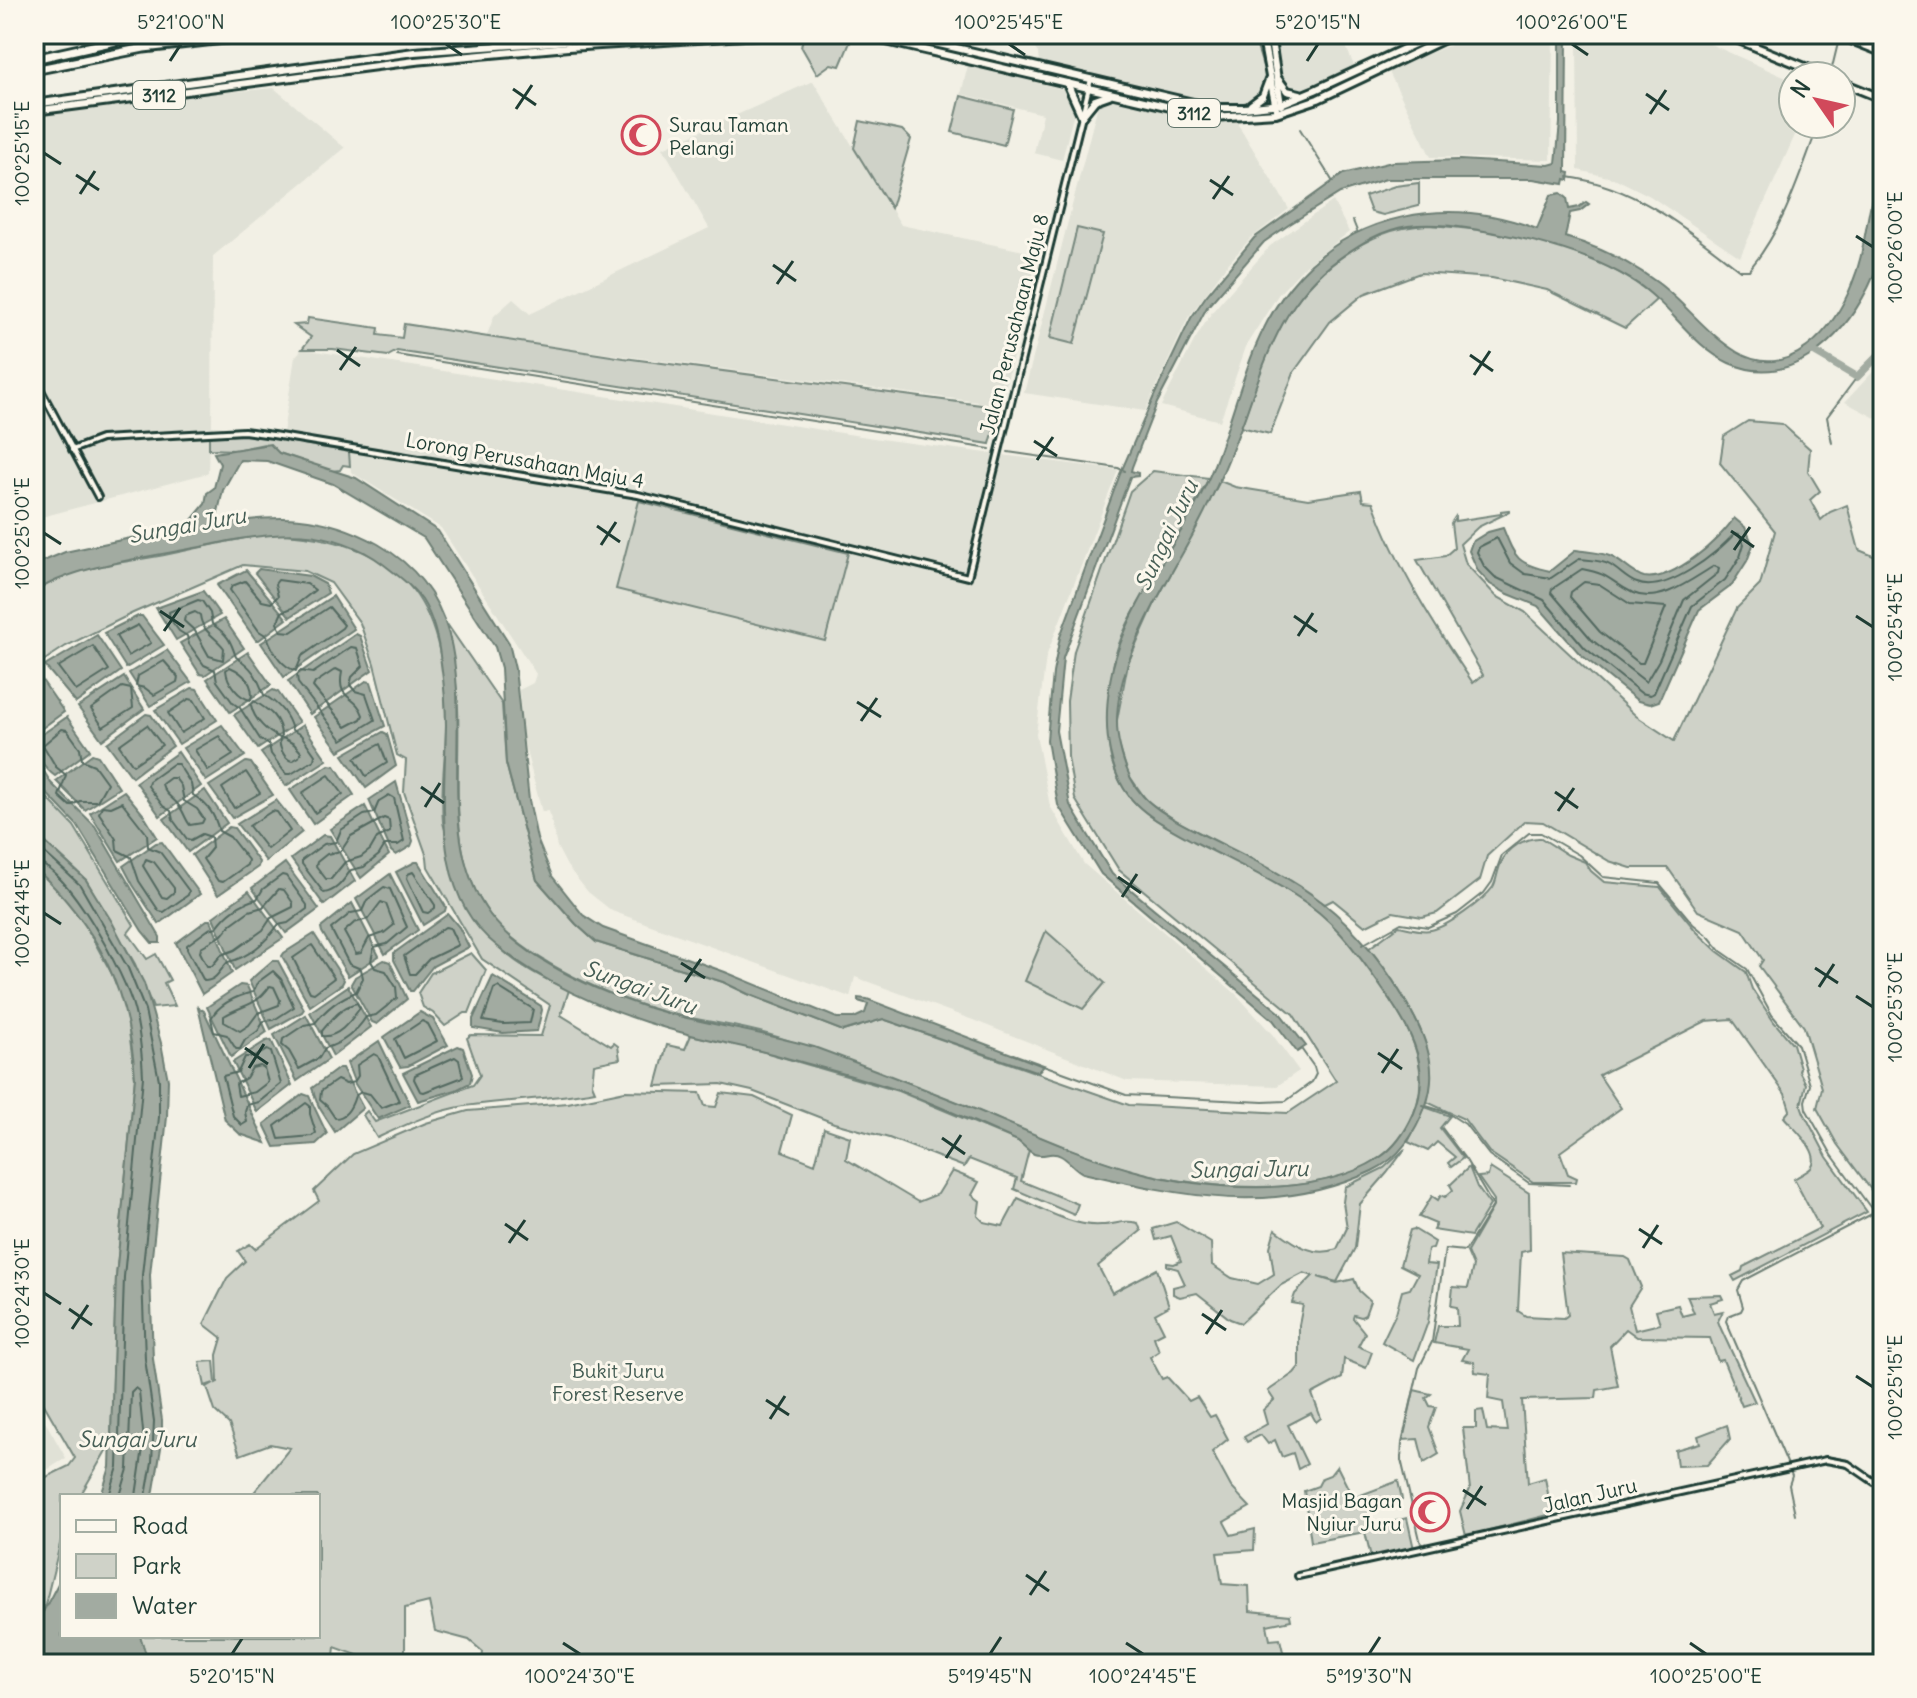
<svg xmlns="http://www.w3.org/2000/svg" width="1917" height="1698" font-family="Delius,sans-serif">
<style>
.built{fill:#e0e1d6}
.green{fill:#cfd2c8;stroke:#77887e;stroke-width:2}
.water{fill:#a2aba1;stroke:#6e7f75;stroke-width:2}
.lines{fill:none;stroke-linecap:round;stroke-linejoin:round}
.shore{stroke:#536960;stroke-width:2}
.stream{stroke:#6e7f75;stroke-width:2}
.river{stroke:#a2aba1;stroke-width:8}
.minor-casing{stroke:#1f3d34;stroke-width:10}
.major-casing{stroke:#1f3d34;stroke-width:12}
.highway-casing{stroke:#1f3d34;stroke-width:13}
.minor{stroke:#fbf7ec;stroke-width:4}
.major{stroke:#fbf7ec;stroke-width:6}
.highway{stroke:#fbf7ec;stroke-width:7}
.ticks{fill:none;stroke:#1f3d34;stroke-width:3}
.labels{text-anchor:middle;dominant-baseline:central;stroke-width:6;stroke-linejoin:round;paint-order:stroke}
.shield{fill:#fbf7ec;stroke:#61756b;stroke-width:2}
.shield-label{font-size:18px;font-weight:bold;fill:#1f3d34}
.poi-label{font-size:20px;fill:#1f3d34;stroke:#fbf7ec;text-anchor:start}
.street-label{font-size:20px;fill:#1f3d34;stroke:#fbf7ec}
.park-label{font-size:20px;fill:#425b52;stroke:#fbf7ec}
.water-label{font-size:22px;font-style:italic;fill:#465e55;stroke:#fbf7ec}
.neatline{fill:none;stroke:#1f3d34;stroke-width:3}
.ticks-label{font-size:20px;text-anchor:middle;fill:#1f3d34}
</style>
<rect width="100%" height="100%" fill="#f2f0e5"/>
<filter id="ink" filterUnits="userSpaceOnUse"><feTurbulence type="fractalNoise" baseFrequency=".0125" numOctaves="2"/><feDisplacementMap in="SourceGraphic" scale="16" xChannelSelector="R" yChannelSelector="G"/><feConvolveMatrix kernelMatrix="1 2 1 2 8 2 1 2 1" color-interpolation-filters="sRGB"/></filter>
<g filter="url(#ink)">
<g class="built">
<path d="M1024,34h317l13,32 -48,23 -68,16v19l51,85 -38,29 -24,27 -39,53 -43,93 -121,-18 81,-316 -66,-14 -1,-10z"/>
<path d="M1478,34h75l-2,126 -120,-3 -43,-87z"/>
<path d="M1577,34h111l105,47v43h7l-60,133 -90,-61 -34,-17 -38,-9z"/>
<path d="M968,65l99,25 9,14 -14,56 -28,-7 9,-39 -82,-20z"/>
<path d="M813,81l88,144 137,29 -37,151 -515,-67 8,-22 19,-17 17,15 179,-86 -46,-80z"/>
<path d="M274,88l71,60 -132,108 -1,170 71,7 12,-76 7,-8 578,90 238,31 -72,187 -10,77 14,72 34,58 152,130 36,40 27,37 -22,15 -150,-5 -154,-61 -118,-43 -5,20 -238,-86 -24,-19 -21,-26 -10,-19 -8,-36 -7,1 -19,-73 -4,-49 14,-7 3,-9 -95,-146 -90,-56 -2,-20 -140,-16 -1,37 -174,46v-404l86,-14z"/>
<path d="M1333,201l16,31 -47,37 -24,26 -31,49 -27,77 -59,-15 33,-65 18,-29 58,-66z"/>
<path d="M1883,361v61l-38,-20z"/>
<path d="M34,1402l32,56 -32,20z"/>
</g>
<g class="green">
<path d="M821,38l30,2 -11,26 -9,-2 -14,10 -16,-28 2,-7z"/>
<path d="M961,96l52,13 -9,36 -52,-13z"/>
<path d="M860,121l42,9 9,9 -20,69 -37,-60z"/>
<path d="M1419,183v23l-36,9 -12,-3 -6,-16 30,-10z"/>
<path d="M1427,225c78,5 169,21 230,74l-32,29 -78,-38 -55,-12 -72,-5 -56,21 -34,28 -36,50 -24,62 -29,-7c24,-68 39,-126 101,-170 27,-20 52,-30 85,-32z"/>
<path d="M1077,228l26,6 -29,110 -24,-6z"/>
<path d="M308,318l71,10 -1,7 24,3 2,-14 220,34 372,49 3,4 -9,33 -593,-93 -9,5 -55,-7h-31l9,-12 -17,-12 13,-1z"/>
<path d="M1748,421l34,3 28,25 -2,22 12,20 -10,9 11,20 9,-8 17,-7 12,45 24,10v574l-3,2 3,6v41l-11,8 -35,-47 -20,-36 5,-20 -18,-61 -45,-61 4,-6 -20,-30 -45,-19 -30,-43h-37l-22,-7 -66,-39 -18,-1 -38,35 -7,24 -43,33 -15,4 -29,-5 -28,14 -32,-26 -8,4 -54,-34 -93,-48 -31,-21 -19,-27 -10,-32 -2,-17 12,-62 26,-58 66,-124 15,6 73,12 53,-8 2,10 10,1c23,64 62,125 100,181l10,-8 -66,-115 28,-4 9,-8 -3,-25 4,-6v4l46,-7v-3l8,-1v2l-31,15 -18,17 6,20 30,32 29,16 111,104 38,25 63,-133 23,-23 15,-54 -55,-68 4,-27z"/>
<path d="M247,434l102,18 1,14 -7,-1 -3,5 -9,1 -52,-18 -15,-9 -29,6 -26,-1v-13z"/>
<path d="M1153,471l56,7c-17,31 -33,63 -51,93 -17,29 -40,62 -45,96 -2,17 -1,35 -2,53 0,10 -3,22 -1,32 2,15 11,35 22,47 16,19 40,30 61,41 43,23 91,43 128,74 32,27 57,65 78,100 22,36 30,72 10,110 -42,83 -200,67 -275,47 -68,-19 -132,-52 -198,-77 -49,-19 -99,-37 -149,-54 -36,-13 -77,-17 -114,-26 -55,-13 -150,-54 -184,-100 -43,-59 -28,-138 -31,-206 -1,-29 -6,-56 -11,-84l55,80 4,59 31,117 39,44 20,18 127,40 25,12 95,37 40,-12 246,86 159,8 48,-32 -43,-67 -174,-144 -44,-71 -7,-42 -1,-56 7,-50 56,-160z"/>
<path d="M639,501l209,52 -23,88 -209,-52z"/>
<path d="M272,533c130,7 174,64 174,191 0,33 -6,66 -3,98 1,12 50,120 58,127 19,18 44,30 68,41l-8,25 50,31 3,-3 4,3 2,13 -26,5 -2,20 3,7c-43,8 -87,9 -130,15 -31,5 -60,19 -88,32l-14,-23 4,-4 8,11 98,-37 7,-10 -13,-37 4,-3 70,1 9,-31 -68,-46 -54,-92 -1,-10 -23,-65 2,-32 -9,-5 -23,-91 -14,-41 -29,-40 -26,-12 -62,-6 -110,48 -67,33 -32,21v-74c36,-28 92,-30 135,-39 34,-7 68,-15 103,-21z"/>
<path d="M34,784l40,42 60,99 -6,8 19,26 9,-5 14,26 -6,3 11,23 -22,2 -18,-44 -49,-84 -52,-48z"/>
<path d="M1541,838l27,17 17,7 6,9 13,11 56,5 36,44 21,20 29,21 6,17 22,33 19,22 7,24 -1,3 7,13 -5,21 3,8 23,44 40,55 -132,69 -3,-5 10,-5 1,-4 77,-39 -26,-49c4,-3 13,-7 17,-11 12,-15 -18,-40 -27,-51l6,-7 -5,-16 -53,-75 -26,2 -107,54 22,33 -61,44 8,22 9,4 -1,4h-43l-44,-30 -25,-33 -37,-17c16,-60 -26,-107 -59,-153l31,-23c10,2 21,6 32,4 16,-3 52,-29 62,-43 4,-7 4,-16 8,-24 7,-15 24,-26 40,-25z"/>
<path d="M34,867l23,22 26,32 29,53 14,34 9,69 -19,200 -5,165 -31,54h-18v40l-17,69 -11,24v-146l35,-17 6,-8 -41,-71z"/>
<path d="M1046,931l59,52 -22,26 -58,-28z"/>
<path d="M471,953l15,17 -17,43h-4l-20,13 -12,-13 -10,-6 -5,-14 13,-20z"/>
<path d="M691,1035l60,13 147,43 120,50 11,9 -8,31 57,23 -4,11 -60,-26 3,-11 -48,-19 -5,8 -75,-29 -55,-15 -82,-32 -31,-7 -65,2 11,-41 18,4z"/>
<path d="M625,1091l75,2 5,13 11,1 5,-14 33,4 38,18 -10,36 33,13 9,-36 26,9 -4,22 72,43 20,-8 14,-23 27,11 -7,13 8,6 -2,15 6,6 19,4 15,-28c25,11 55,29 83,27 15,0 22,-6 37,-2l3,8 -43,35 14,27 45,-24 12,37 -14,8 9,18 -10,5 5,14 -9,6 12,22 5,-2 22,24 8,-4 13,20 5,-2 13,24 -16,13 19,35 19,20 -26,15 7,13 24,-6 -1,21 -37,3 5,31 27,2 1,25 40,4 1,5 -24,5 3,15 10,-1 6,25h-818l14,-3 1,-9 -14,-12 -34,-9 -6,-29 -24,6v56h-30l-1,-3 -39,-14 -2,17h-184l-9,-28h178v-140h-67l39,-48 -20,-4 -30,11 -11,-31 -14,-13 -8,-24 7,-4 -9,3 -5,-24 14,-1 2,22 2,-1 -1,-27 5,-17 -18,-14 23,-46 18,-17 -7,-10 12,-7 5,5 64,-48 -5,-10 39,-37 73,-31 42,-12 100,-8z"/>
<path d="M1425,1107l25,9 -10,12 23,30 -12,9 -3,-4 7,-6 -18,-15 -9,9 -20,-9z"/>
<path d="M1405,1149l-18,24 -27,31 -5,44 -18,34 -19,-5 19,6 17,-4 5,12 11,10 -5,14 -4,2 -7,-2 -1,3 12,15 -7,13 14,6 -6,16 -22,-9 -2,19 -30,16 9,24 -5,4 -5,-9 -23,12 19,39 -9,5 -5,-16 -11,4 -7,-17 -7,4 -7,-9 -14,7 -3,-5 23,-13 -4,-14 11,-10 -6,-9 26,-18 5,-6v-42l4,-20 -11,-2 3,-9 18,-18 -9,-3 -23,12 -40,38 -11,-4 -33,-26 -17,4 -7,-3v-7l12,-3 -7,-15 -11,-3v-3l7,1 7,-3 -10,-25 -15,4 -3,-11 23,-7 35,21 1,22 20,13 26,6 16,-10 -4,-27 5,-18c19,14 38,29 62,20l10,-21 -4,-26 2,-15 39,-19z"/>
<path d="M1469,1167l8,20 13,18 -19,31 -38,-6 3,-6 -17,-7 13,-21 6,4 3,-5 4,2 8,-7 -3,-5z"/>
<path d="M1490,1168l39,25 1,57 -9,2 -3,59 8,5 38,2 4,-3 -8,-62 65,4 5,3 11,27 -12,19 6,24 25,-6 -4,-14 22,-5 4,11 12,-3 -7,-17 34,-1 2,4 -13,4 4,10 9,-2 -5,10 3,8 34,73 -13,4 -19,-46 -5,1 -8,-23 -73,-1 -11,-8 -16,17 8,40 -21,4 -1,8 -74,2 6,83 17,-5 7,36 -86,22 -6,-25 10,-22 -7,-61h13v-17l7,-1 4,20 20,1 -4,-29 -15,-3 2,-25 -15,-2 -1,-10 -12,-2 6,-11 -34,-6 4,-17h20l-1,-19 -6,-1 2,-19 15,1 5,-22 -6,-14 27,-47v-5l-16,-23 10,-1z"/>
<path d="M1414,1229l21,13 -2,6 -5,1 -2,15 11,1 -9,57 -14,38 -32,-18 14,-29 6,-22 8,-2 8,-15 -18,-9 10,-35z"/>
<path d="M1414,1390l17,4 -5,4 4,8 6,1 -7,20 10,27 -15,9 -6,-24 -15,1z"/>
<path d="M1727,1425l3,14 -23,26 -30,1 -2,-16 25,-7 -2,-7z"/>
<path d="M1337,1466l16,32 45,-17 4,18 -33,9 3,19 35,-9 7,31 -43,8 -6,-25 -54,10 -7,-51 14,-5 4,-8 8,-3z"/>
</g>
<g class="water">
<path d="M1560,34h7l-1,138 4,1 -1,7 -4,-1 -1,5 -31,-5h-147l-46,14 -50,31 -26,18 -57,65 -50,96 -25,64 -1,4 7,2v3l-8,1 -67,181 -7,73 14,74 42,69 167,138 27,34 -9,6 -24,-32 -172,-146 -43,-69 -11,-65 6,-67 7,-36 60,-163 34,-78 37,-78 15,-22 48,-58 89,-64 49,-12 68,-2 89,5 7,-2 4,-40z"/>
<path d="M1883,159c0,29 4,60 0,88 -2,14 -9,28 -15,41 -26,51 -77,102 -139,75 -37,-17 -58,-57 -91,-79 -42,-28 -93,-42 -143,-51 -28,-5 -58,-11 -87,-7 -26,4 -47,17 -68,32 -55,39 -73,96 -94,156 -14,38 -29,75 -48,111 -31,60 -96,152 -78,222 4,18 11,36 23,49 15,16 36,26 55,36 41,21 87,41 124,70 36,28 68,69 89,109 17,31 27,60 15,94 -11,29 -26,53 -54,66 -97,46 -189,25 -289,2 -9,-4 -13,-12 -22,-17 -10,-6 -17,2 -27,-2 -6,-3 -11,-9 -16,-13 -39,-17 -78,-35 -118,-50 -38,-13 -78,-23 -117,-34 -30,-9 -61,-14 -92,-22 -67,-17 -139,-45 -194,-89 -67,-53 -52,-147 -51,-221 0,-20 -2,-41 -5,-61 -2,-21 -7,-45 -19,-64 -10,-15 -25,-25 -39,-36 -52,-39 -109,-33 -168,-20 -48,11 -144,20 -181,49v-28l31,-13 122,-26 18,-22 2,-11 7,-5 6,-24 -6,-11 56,-9 9,9 77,25 82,53 71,112 6,26 14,131 8,39 15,37 31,39 20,13 122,44 112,46h17l11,-5 3,-9 -10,-3v-3l9,1 176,67 -5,6 -155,-53 -40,12 -95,-37 -25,-12 -127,-40 -20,-18 -39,-44 -31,-117 -5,-95 -6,-21 -71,-109 -91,-54 -66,-23 -27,-1 -17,30 -8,35c61,-11 107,-12 163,19 143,81 32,263 112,371 35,47 121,83 177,98 49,13 99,20 147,34 49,18 98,37 146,56 56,23 113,50 172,67 71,20 182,30 247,-12 17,-11 27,-27 35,-45 21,-51 -10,-93 -38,-133 -23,-33 -45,-63 -80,-84 -33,-21 -69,-37 -103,-55 -19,-11 -41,-21 -57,-37 -13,-13 -22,-33 -26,-52 -6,-29 -3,-67 6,-96 20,-65 68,-119 94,-181 26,-61 37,-135 80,-188 60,-75 158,-92 247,-58l14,-34 10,-2 6,5 2,11 10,-2 7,-5 3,2 -9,7 -10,2 -5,24c34,10 65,25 93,46 28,21 49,51 79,69 52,31 98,-23 115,-68 10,-24 12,-46 17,-71 3,-18 9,-36 14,-54z"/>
<path d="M1734,518l11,9 8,18 -6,16 -16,25 -32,24 -40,91 -9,3 -12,-3 -59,-48 -41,-47 -32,-13 -16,-9 -12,-13 -9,-20 3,-9 16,-10 15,-4c12,30 14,36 47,43l26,-21c11,2 26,2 36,7 11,5 20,17 32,20 28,5 76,-37 90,-59z"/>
<path d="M259,569l51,7 15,8 3,9 -38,24 -35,-44z"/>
<path d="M246,570l41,49 -28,21h-3l-39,-55z"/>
<path d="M203,591l17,24 -44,25 -20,-32z"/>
<path d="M333,596l21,33 -70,48 -23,-34z"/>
<path d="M138,616h4l22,29 -38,23 -22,-35z"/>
<path d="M224,619l20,29 -39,27 -5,-1 -20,-31z"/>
<path d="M356,634l4,2 12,34 -62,44 -22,-33z"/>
<path d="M97,635l24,36 -45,32 -31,-37z"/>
<path d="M167,650l24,32 -41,24 -21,-33z"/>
<path d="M248,652l23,33 -41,27 -23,-33z"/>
<path d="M37,673l27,39 -30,22v-58z"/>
<path d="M124,677l20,32 -42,31 -24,-33z"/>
<path d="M366,681l5,1 14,44 -46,25 -25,-34z"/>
<path d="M192,688l5,1 20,31 -38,24 -24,-34z"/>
<path d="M273,690l5,2 21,30 -41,27 -24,-34z"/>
<path d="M146,714l5,1 22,31 -41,31 -25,-34z"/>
<path d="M67,717l23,33 -35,26c-10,-7 -21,-23 -21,-36z"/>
<path d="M222,725l23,31 -39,25 -23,-33z"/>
<path d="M303,725l24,35 -41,26 -25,-33z"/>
<path d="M383,732l4,2 9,32 -30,22 -23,-33z"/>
<path d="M178,752l23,34 -41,30 -24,-34z"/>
<path d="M92,754l6,2 21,32 -34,22 -29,-29z"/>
<path d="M34,755l17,28 44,43 65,111v6h-8l-10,-12 -65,-106 -43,-45z"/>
<path d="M246,762l5,1 22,32 -41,23 -23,-32z"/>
<path d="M329,765l6,1 19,29 -41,29 -23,-34z"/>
<path d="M396,782l17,59 -2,5 -15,9 -5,-4 -22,-51z"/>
<path d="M205,790l22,33 -39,29 -24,-33z"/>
<path d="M124,791l19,23 14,23 -37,24 -30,-48z"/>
<path d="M276,800l26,32 -36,29 -29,-37z"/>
<path d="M365,806l24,49 -28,23 -31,-49z"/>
<path d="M229,827l5,1 25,34 -1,5 -40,28 -26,-40z"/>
<path d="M34,832l52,48 26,42 32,61 17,60 7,37 -1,37 -17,158 3,84 9,61v22l-9,54h-52l9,-29 6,-190 19,-200c-6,-88 -37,-150 -101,-210z"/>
<path d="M323,835l7,1 25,45 -31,24 -33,-46z"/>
<path d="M162,842l38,52 -41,30 -26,-39 -10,-19 33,-23z"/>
<path d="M415,862h3l28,45 -1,4 -22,14 -27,-53z"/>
<path d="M285,863l34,46 -33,24 -34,-45z"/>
<path d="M390,874l28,56 -33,24 -29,-55z"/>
<path d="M249,891l34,47 -48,32 -22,-53z"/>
<path d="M352,903l27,53 -31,20 -26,-44 -1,-4z"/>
<path d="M448,914l11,13 10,20 -36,19 -20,25h-3l-16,-31v-7z"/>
<path d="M207,920h4l21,53 -30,21 -26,-51z"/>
<path d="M314,934l30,46 -2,4 -32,22 -28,-50 2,-3z"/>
<path d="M384,960l6,2 17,37 -30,25 -5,-2 -21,-38 4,-7z"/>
<path d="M272,961h6l26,48 -2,3 -31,17 -22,-48z"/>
<path d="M493,976l48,30 1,4 -5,21 -34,2 -30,-5v-9z"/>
<path d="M240,985l7,1 20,46 -36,25 -24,-50z"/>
<path d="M348,986l23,41 -38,29 -23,-44z"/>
<path d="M198,1007l6,4 62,132 -26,-9 -15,-14z"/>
<path d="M420,1012l13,7 15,26 -40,21 -8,1 -16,-30z"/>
<path d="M306,1015l23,44 -32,22 -23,-46z"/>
<path d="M271,1040l21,45 -35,27 -24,-50 33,-21z"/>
<path d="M379,1041l31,64 -32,14 -23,-35 -8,-21z"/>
<path d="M458,1046l5,2 9,26 -2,9 -14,7 -38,11 -15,-28z"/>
<path d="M339,1068h3l21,40 -28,24 -16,-25 -7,-19z"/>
<path d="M303,1094l6,2 18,38 -11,10 -41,3 -11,-23z"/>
<path d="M62,1576v60h78l9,28h-115v-35z"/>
</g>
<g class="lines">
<g class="shore">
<path d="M1735,533l4,1 5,10 -4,13 -15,23 -33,26 -38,87 -4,2 -9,-2 -56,-45 -41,-48 -49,-23 -11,-11 -7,-14 2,-5 18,-9 13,25 15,11 26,4 28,-19c10,1 23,1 31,6 9,5 17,15 27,18 28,12 81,-30 98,-50z"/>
<path d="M1714,566l5,2 -1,5 -34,27 -25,60 -13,22 -54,-42 -41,-48 1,-3 30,-20c29,5 28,13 51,24 27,12 59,-14 81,-27z"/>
<path d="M278,580l29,4 8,6 -23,18 -10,4 -5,11 4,8 10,1 38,-25 15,18 -2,3 -40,28 -6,15c-15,-5 -24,-21 -29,-35l-8,-5 -29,-41 2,-4 13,-5 17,20 9,2 7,-7 -3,-12z"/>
<path d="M1584,582l15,2 31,20 36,3 -23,56h-4l-39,-31 -30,-35 1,-5z"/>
<path d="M198,600l4,1 8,12 2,11c16,11 18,15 24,33 17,11 21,19 28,38 14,8 24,19 28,35l9,5 14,20 -1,5 -23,14h-5l-15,-20 -2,-9 -9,-6 -20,-31 -7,-5 -16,-22 -2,-11 -11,-5 -15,-21 -2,-8 -8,-5 -9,-12 -1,-7z"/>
<path d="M195,612l5,3c2,17 14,20 24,33l-1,12 -14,-4 -14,-25 -11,-10 1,-5z"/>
<path d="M138,625l13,18 -23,13 -12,-20z"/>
<path d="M93,646l16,24 -33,21 -18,-24z"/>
<path d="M351,647l6,1 6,18 -11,11 -2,8 5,6 11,3 9,26 -33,20 -44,-57 -1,-8 3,-4 13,2z"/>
<path d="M164,661l14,16 -1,5 -23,13 -9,-7 -9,-2 2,-10z"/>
<path d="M230,667c14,6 25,18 21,33 -12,-2 -24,-17 -25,-30z"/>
<path d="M336,669l6,3c-6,29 14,22 21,43l-2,4 -15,8 -33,-40 2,-4z"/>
<path d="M122,687l9,2 2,19 -30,19 -12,-18z"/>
<path d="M189,699l5,1 11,18 -24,15 -13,-20z"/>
<path d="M254,701c15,9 27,17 27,36l13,7 7,8 -2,5 -7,4c-8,-2 -14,-15 -12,-23 -13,-6 -26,-18 -29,-33z"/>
<path d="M147,725l15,20 -29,20 -14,-20z"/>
<path d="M62,729l5,1 13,18 2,12 12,5 13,18 -10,18h-17l-10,5 -11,-10 7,-21 -10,-8 -13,-22z"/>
<path d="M219,736l14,19 -25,16 -13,-21z"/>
<path d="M380,744l7,19 -21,13 -11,-18z"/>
<path d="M173,764h5l13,20 2,11c15,9 22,20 26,36l11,6 18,23 -1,5 -24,17 -5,-1 -15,-22 9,-11 -1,-11 -9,-3 -11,6 -4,-1 -14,-19 -2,-9 -8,-5 -15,-20 1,-5z"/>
<path d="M246,772l14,21 -26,15 -12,-20z"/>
<path d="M329,775l14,19 -28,19 -13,-20z"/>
<path d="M170,778h5l6,8 3,15 13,8 7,10 -2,4 -12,2c-5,-6 -6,-13 -11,-19 -6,-9 -14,-10 -17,-22z"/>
<path d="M389,795l5,3 10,43 -6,4h-13l-6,10 -15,12 -13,3c-7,9 -13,21 -27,23l-22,-29v-4l22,-16 12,-2 5,-12 23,-15 10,-2 5,-12z"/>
<path d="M122,802l25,32 1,13 12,5 29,39 -1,4 -24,17 -5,-1 -20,-30 -8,-24 -14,-7 -1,-11 -17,-26 3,-7 9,1z"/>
<path d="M272,811l5,1 13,19 -23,18 -18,-23z"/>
<path d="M384,818l5,2 1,12 -13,6 -7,12 -9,7 -16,5 -14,17h-5l-10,-13 1,-4 10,-8 14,-3 10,-15z"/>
<path d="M34,843l46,42 48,83 17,42 14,70v37l-17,158 3,84 9,62 -2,41 -6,34"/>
<path d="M146,859l8,3 20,26v4l-7,6 -5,-1 -19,-31z"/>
<path d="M34,862c34,4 92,115 100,147 6,22 8,45 9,68l-19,200 -6,190 -9,29"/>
<path d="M413,872l22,33v3l-7,5 -5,-1 -16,-34 1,-4z"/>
<path d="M282,875l4,1 21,29v4l-19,14 -10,2c-11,16 -30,33 -50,37 -8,7 -11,19 -24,19l-17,-32v-4l22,-16 8,-2c10,-14 24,-24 40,-28l6,-10z"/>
<path d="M384,887l6,2 17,38 -20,17 -13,3 -3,14 4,7 11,3 10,16 1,11 -21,17 -10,2c-9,14 -24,27 -41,31l-6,10 -20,11 -10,-18 -7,-6 1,-6 21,-14 11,-2c10,-13 25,-25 41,-31l7,-14 -2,-9 -12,-5 -18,-35 20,-16 11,-2 5,-11z"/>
<path d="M279,889l5,1 9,13v4l-22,11 -8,12 -28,20 -14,5 -9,11h-5l-7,-14 1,-5 21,-12 9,-11 18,-13 14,-4z"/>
<path d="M381,902l5,2 8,21 -10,8 -15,5 -8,15 -5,1 -12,-22 10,-9 14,-4z"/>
<path d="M445,927l5,1 8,17 -29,14 -14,15h-5l-6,-18z"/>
<path d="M312,945l22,33 -20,15 -4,-1 -17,-34z"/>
<path d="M273,971l8,8 13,28 -20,13 -10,1 -6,10 -13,9 -5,9h-4l-9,-14 -13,-3 -3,-14c9,-15 26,-22 42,-26l5,-10z"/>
<path d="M270,986l4,1 6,13 -1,5 -21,8 -9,12 -9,6 -16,-9v-6c22,-13 31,-9 46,-30z"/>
<path d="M498,987l35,22 -3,14 -27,1 -20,-3 11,-32z"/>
<path d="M357,1003l3,5c-9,12 -21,30 -38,28v-5c9,-11 20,-25 35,-28z"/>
<path d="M422,1021l6,3 9,17 -33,17 -9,-19z"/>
<path d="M267,1050l4,2 10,32 -22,18 -12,3 -2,7 2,10 -5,3 -9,-9 -10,-40 15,-4 7,-15h10z"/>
<path d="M374,1054l4,2 21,45 -18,7 -11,-14 -9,-2 -6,4c-3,10 -8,22 -20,22l-8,-12 -7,-6 1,-9 16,-11 9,4 8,-2 4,-6 -1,-11z"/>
<path d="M455,1057l4,3 4,17 -39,15 -4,-1 -6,-12 1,-4z"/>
<path d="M260,1066l4,2 4,14 -13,10 -17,4 -2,-12 10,-6 6,-10z"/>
<path d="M306,1103l4,3v8l6,19 -4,3 -33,3 -4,-13z"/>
<path d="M120,1496l8,-27 3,-77 4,-4 4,3 5,50 -8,55"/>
</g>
<g class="stream">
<path d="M1253,34l10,32"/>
<path d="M1830,76l9,-37"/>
<path d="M1300,129l33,53"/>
<path d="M1568,177c68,9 120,53 172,93h9c36,-43 50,-95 70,-146"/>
<path d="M1353,221l4,10"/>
<path d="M397,355l593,94"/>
<path d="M1832,443l-5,-26 30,-40"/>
<path d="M1008,452l110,16 7,3"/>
<path d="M1362,945l39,-22 27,4 29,-13 27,-21 8,-11 10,-27 27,-22h12l38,22 24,22 56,6 34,41 16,13 12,14 26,18 25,46 26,30 12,40 -5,16 1,8 26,46 41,56 -3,4 -127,66 -5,9 5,17 -2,4 -13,5 -2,5 62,144 4,11 -3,9 6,29"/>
<path d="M1013,1054l113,41 137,7 23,-1 26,-19 4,-8 -2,-7 -12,-17"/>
<path d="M1423,1105l23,7 19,12 24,31 40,28 40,2"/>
<path d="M1421,1544l-20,-85 1,-17 17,-74 13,-26 13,-93 20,2 28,-45 -27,-46 -24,-32"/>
</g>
<path class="river" d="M1811,350l46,27 26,-26"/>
<g class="minor-casing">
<g id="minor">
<path d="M34,377l64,120"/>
<path d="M72,450l29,-11 143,-8 29,4 365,60 330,82 123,-498"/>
<path d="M1298,1576l528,-116 22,4 35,24"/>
</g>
</g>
<g class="major-casing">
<g id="major">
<path d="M856,34l357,83 63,-4 42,-14 137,-65"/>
<path d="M896,34l319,74h29l37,-4 34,-14 121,-56"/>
<path d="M1262,34l14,75"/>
<path d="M1270,34l11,71"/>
<path d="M1724,34l103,42"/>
<path d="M1278,79l9,12 13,3"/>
<path d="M1841,82l42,17"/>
<path d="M1067,83l15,33"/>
<path d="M34,104l380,-52 251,-18"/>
<path d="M1251,105l12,-9 6,-16"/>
<path d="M34,111l381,-50 153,-14 208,-13"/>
<path d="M1082,116l13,-16 14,-5"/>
</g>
</g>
<g class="highway-casing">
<g id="highway">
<path d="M1837,34l46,18"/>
<path d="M1857,34l26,10"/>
<path d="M34,59l86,-19 63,-6"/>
<path d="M34,70l110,-22 124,-14"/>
</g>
</g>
<use href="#minor" class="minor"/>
<use href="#major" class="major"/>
<use href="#highway" class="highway"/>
</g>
</g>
<path class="ticks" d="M446,44l16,11M1009,44l16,11M1572,44l16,11M170,61l11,-17M1307,61l11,-17M513,89l23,16M1646,94l23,16M516,109l16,-24M1650,114l16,-24M44,153l17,11M76,175l23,15M1210,180l23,15M80,194l15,-23M1213,199l16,-23M1856,236l17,11M773,265l23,16M777,284l16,-23M337,350l23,16M1470,355l23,16M340,370l16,-23M1474,375l16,-24M1034,441l23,15M1037,460l16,-23M597,526l23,16M1731,531l23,16M44,533l17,11M601,545l15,-23M1734,550l16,-23M160,611l24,16M1294,616l23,16M1856,616l17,11M164,631l16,-23M1298,636l15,-23M857,702l24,15M861,721l16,-23M421,787l23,16M1555,792l23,16M425,807l15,-24M1558,811l16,-23M1118,877l23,16M1122,897l15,-23M44,913l17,11M681,963l24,15M1815,968l23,15M685,982l16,-23M1819,987l15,-23M1856,996l17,11M245,1048l23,16M1378,1053l24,16M249,1068l15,-24M1382,1073l16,-24M942,1138l23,16M946,1158l15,-23M505,1224l23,16M1639,1229l23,15M509,1243l16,-23M1643,1248l15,-23M44,1293l17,11M69,1309l23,16M1202,1314l24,16M72,1329l16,-24M1206,1334l16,-24M1856,1376l17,11M766,1400l23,15M770,1419l15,-23M1463,1490l23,15M1467,1509l15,-23M1026,1575l23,16M1030,1595l16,-24M563,1643l17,11M1126,1643l17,11M1690,1643l16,11M232,1654l11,-17M990,1654l11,-17M1369,1654l11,-17"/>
<defs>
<g id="mosque-ring" transform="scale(2)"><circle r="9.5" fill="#fbf7ec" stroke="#d1495b" stroke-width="1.5"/><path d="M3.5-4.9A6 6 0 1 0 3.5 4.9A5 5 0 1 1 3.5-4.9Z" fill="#d1495b"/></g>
</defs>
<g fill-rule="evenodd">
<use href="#mosque-ring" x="641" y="135"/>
<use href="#mosque-ring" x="1430" y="1512"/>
</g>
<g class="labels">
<g class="shield">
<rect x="133" y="81" width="52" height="28" rx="6"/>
<rect x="1168" y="99" width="52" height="28" rx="6"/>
</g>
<g class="shield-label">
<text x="159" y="95">3112</text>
<text x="1194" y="113">3112</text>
</g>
<g class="poi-label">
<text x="669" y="124">Surau Taman<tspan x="669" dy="23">Pelangi</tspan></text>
<text x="1402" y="1500" text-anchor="end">Masjid Bagan<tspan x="1402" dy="23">Nyiur Juru</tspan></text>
</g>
<g class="street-label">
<text transform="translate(1014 324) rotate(-76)">Jalan Perusahaan Maju 8</text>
<text transform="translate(525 460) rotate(10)">Lorong Perusahaan Maju 4</text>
<text transform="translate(1590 1495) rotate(-13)">Jalan Juru</text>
</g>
<g class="park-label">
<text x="618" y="1370">Bukit Juru<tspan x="618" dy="23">Forest Reserve</tspan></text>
</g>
<g class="water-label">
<text transform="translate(187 525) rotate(-10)">Sungai Juru</text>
<text transform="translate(1166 535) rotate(-65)">Sungai Juru</text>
<text transform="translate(640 987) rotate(20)">Sungai Juru</text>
<text transform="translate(1249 1169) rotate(-1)">Sungai Juru</text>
<text x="137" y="1439">Sungai Juru</text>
</g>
</g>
<rect width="1917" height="1698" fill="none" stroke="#fbf7ec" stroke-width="88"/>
<rect x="60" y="1494" width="260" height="144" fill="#fbf7ec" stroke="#a3ada2" stroke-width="2"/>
<rect x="76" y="1520" width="40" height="12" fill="#fbf7ec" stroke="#a3ada2" stroke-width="2"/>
<text x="132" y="1534" font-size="24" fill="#1f3d34">Road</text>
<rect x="76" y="1554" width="40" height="24" fill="#cfd2c8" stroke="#a3ada2" stroke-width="2"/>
<text x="132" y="1574" font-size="24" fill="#1f3d34">Park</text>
<rect x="76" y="1594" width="40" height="24" fill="#a2aba1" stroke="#a3ada2" stroke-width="2"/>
<text x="132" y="1614" font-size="24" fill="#1f3d34">Water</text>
<g transform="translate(1817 100) rotate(304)"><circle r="38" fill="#fbf7ec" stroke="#a3ada2" stroke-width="2"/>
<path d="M0-6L14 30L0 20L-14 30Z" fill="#d1495b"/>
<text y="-12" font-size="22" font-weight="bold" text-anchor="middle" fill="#1f3d34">N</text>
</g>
<rect x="44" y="44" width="1829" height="1610" class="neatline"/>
<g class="ticks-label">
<text x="181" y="29">5°21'00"N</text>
<text x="446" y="29">100°25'30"E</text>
<text x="1009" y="29">100°25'45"E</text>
<text x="1318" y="29">5°20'15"N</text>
<text x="1572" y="29">100°26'00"E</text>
<text transform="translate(22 153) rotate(-90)" y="7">100°25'15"E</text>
<text transform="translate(1895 247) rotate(-90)" y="7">100°26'00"E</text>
<text transform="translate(22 533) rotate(-90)" y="7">100°25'00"E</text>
<text transform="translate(1895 627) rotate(-90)" y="7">100°25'45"E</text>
<text transform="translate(22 913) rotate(-90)" y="7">100°24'45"E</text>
<text transform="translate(1895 1007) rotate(-90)" y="7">100°25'30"E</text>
<text transform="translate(22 1293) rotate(-90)" y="7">100°24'30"E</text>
<text transform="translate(1895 1387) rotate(-90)" y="7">100°25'15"E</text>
<text x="232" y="1683">5°20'15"N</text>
<text x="580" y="1683">100°24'30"E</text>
<text x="990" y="1683">5°19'45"N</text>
<text x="1143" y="1683">100°24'45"E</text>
<text x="1369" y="1683">5°19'30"N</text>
<text x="1706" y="1683">100°25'00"E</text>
</g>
</svg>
